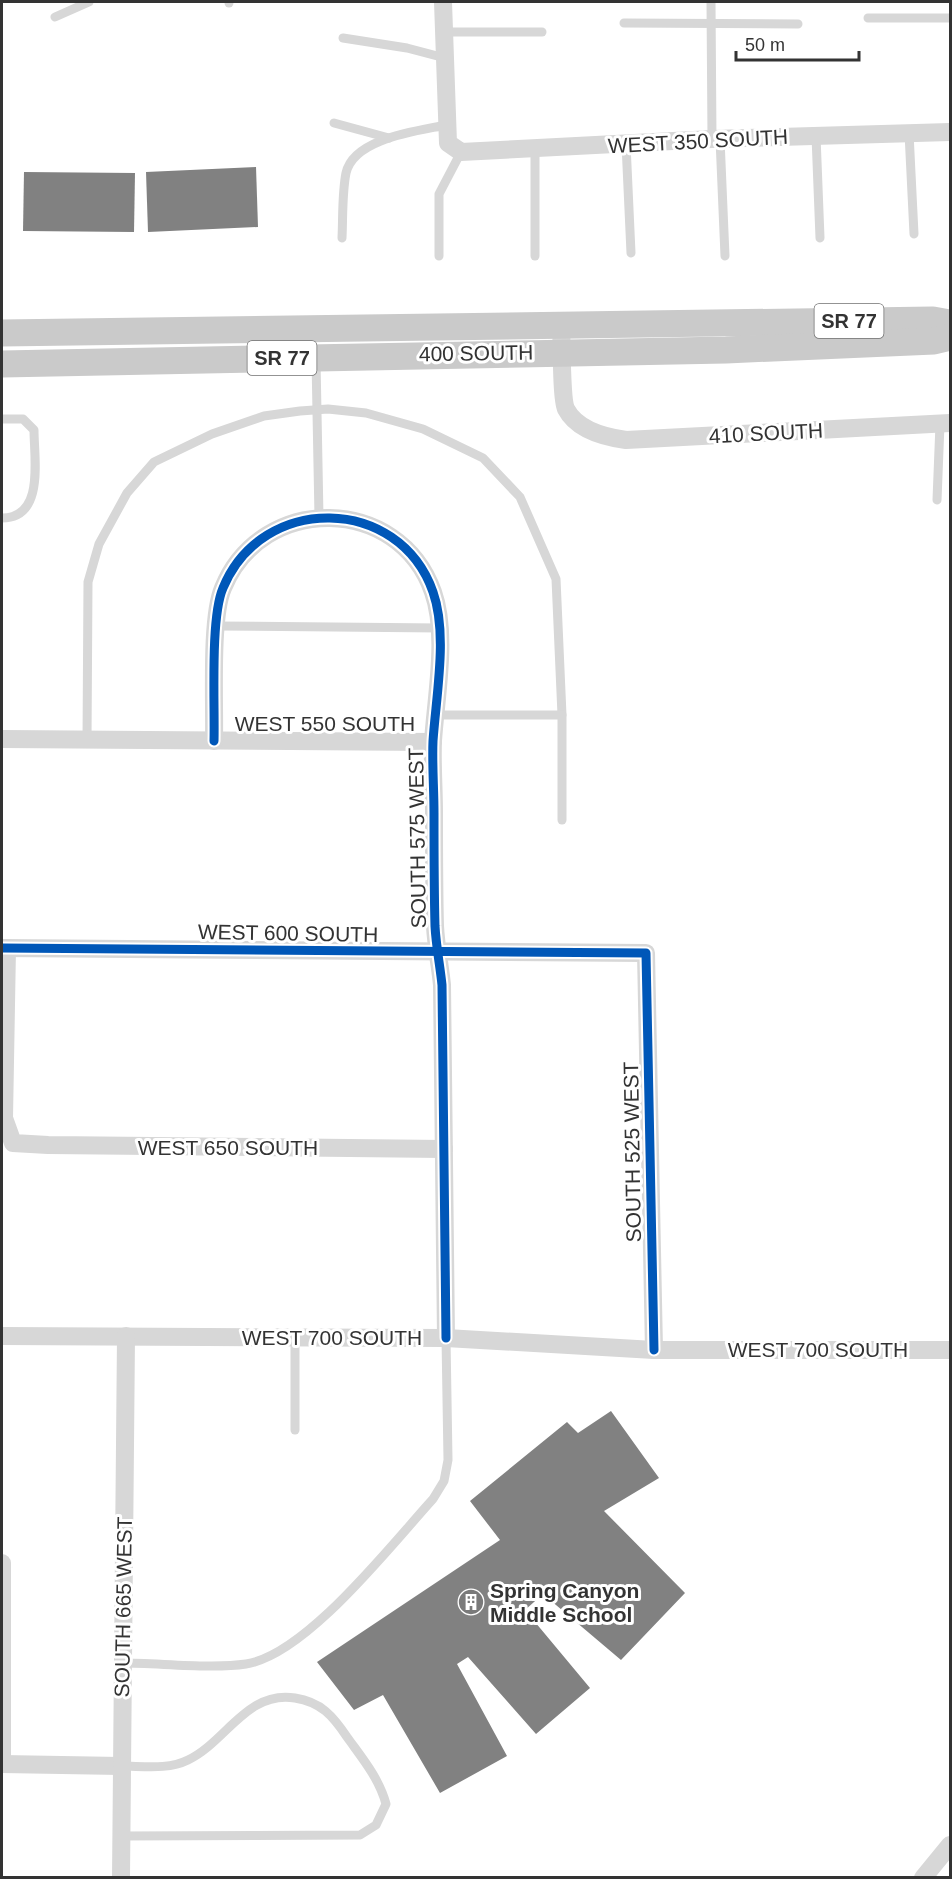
<svg xmlns="http://www.w3.org/2000/svg" width="952" height="1879" font-family="Arial,sans-serif">
<style>
.building{fill:#818181}
.lines{fill:none;stroke-linecap:round;stroke-linejoin:round}
.service{stroke:#d7d7d7;stroke-width:9}
.minor{stroke:#d7d7d7;stroke-width:18}
.primary{stroke:#cacaca;stroke-width:27}
.cycleway-casing{stroke:#fff;stroke-width:13}
.cycleway{stroke:#0057b8;stroke-width:9}
.labels{text-anchor:middle;dominant-baseline:central;stroke-width:6;stroke-linejoin:round;paint-order:stroke}
.shield{fill:#fff;stroke:#707070;stroke-width:1.5}
.shield-label{font-size:20px;font-weight:bold;fill:#333}
.street-label{font-size:21px;fill:#333;stroke:#fff}
.poi-label{font-size:21px;font-weight:bold;fill:#333;stroke:#fff;text-anchor:start}
</style>
<rect width="100%" height="100%" fill="#fff"/>
<g class="building">
<path d="M256,167l2,60 -110,5 -2,-60z"/>
<path d="M24,172l111,1 -1,59 -111,-1z"/>
<path d="M611,1411l48,67 -55,33 81,82 -64,67 -78,-66 -18,16 65,78 -54,46 -68,-77 -11,7 50,92 -67,37 -57,-98 -29,15 -37,-48 183,-122 -30,-39 97,-79 11,11z"/>
</g>
<g class="lines">
<g class="service">
<path d="M711,2l1,137"/>
<path d="M229,3v-1"/>
<path d="M55,17l34,-15"/>
<path d="M868,18h82"/>
<path d="M624,23l174,1"/>
<path d="M444,32h98"/>
<path d="M343,38l64,10 38,10"/>
<path d="M334,123l55,15"/>
<path d="M909,133l5,101"/>
<path d="M816,136l4,102"/>
<path d="M720,139l5,117"/>
<path d="M626,144l5,109"/>
<path d="M342,238c1,-21 0,-45 4,-65 8,-35 72,-42 100,-48"/>
<path d="M439,256v-62l22,-42"/>
<path d="M535,256v-106"/>
<path d="M316,360l3,157"/>
<path d="M2,419h21l11,11c0,29 11,88 -32,88"/>
<path d="M937,500l3,-76"/>
<path d="M216,626l224,2"/>
<path d="M87,740l1,-158 11,-38 28,-51 27,-31 58,-28 52,-18 36,-5 28,-2 38,4 57,16 60,29 37,39 36,82 6,136h-126"/>
<path d="M562,820v-105"/>
<path d="M295,1337v93"/>
<path d="M122,1663c37,0 90,6 124,1 60,-9 145,-119 187,-165l11,-18 4,-21 -2,-122"/>
<path d="M121,1766c22,0 47,4 67,-6 38,-18 59,-70 107,-62 26,4 38,18 52,39 15,21 32,41 39,67l-10,21 -16,10 -239,1"/>
</g>
<g class="minor">
<path d="M443,2l5,141 13,9 251,-13 238,-7"/>
<path d="M561,325c1,15 0,73 5,84 11,21 38,28 60,31l324,-17"/>
<path d="M2,739l431,3"/>
<path d="M214,741c1,-36 -4,-123 9,-153 39,-95 176,-93 210,4 15,42 3,104 0,149 -1,23 1,48 1,72 0,38 0,76 1,113 1,20 5,39 7,59l4,353"/>
<path d="M2,948l644,5 8,397"/>
<path d="M7,948l-3,170 9,25 35,2 396,4"/>
<path d="M2,1336l444,2 208,12h296"/>
<path d="M2,1563v201"/>
<path d="M2,1764l119,2"/>
<path d="M121,1878l5,-542"/>
<path d="M923,1878l27,-33"/>
</g>
<g class="primary">
<path d="M2,333l931,-13 17,3"/>
<path d="M2,364l724,-14 208,-9 16,-4"/>
</g>
<g class="cycleway-casing">
<g id="cycleway">
<path d="M214,741c1,-36 -4,-123 9,-153 39,-95 176,-93 210,4 15,42 3,104 0,149 -1,23 1,48 1,72 0,38 0,76 1,113 1,20 5,39 7,59l4,353"/>
<path d="M2,948l644,5 8,397"/>
</g>
</g>
<use href="#cycleway" class="cycleway"/>
</g>
<defs>
<g id="building-disc" transform="scale(1.35)"><circle r="9.5" fill="#7a7a7a" stroke="#fff"/><path d="M-4-6H4V6H1V3H-1V6H-4ZM-2.5-4.3h1.7v1.8h-1.7ZM.8-4.3h1.7v1.8H.8ZM-2.5-1h1.7V.8h-1.7ZM.8-1h1.7V.8H.8Z" fill="#fff"/></g>
</defs>
<g fill-rule="evenodd">
<use href="#building-disc" x="471" y="1602"/>
</g>
<g class="labels">
<g class="shield">
<rect x="814.5" y="304" width="69" height="34" rx="4.5"/>
<rect x="247.5" y="341" width="69" height="34" rx="4.5"/>
</g>
<g class="shield-label">
<text x="849" y="321">SR 77</text>
<text x="282" y="358">SR 77</text>
</g>
<g class="street-label">
<text transform="translate(698 141) rotate(-3)">WEST 350 SOUTH</text>
<text transform="translate(476 353) rotate(-1)">400 SOUTH</text>
<text transform="translate(766 433) rotate(-3)">410 SOUTH</text>
<text x="325" y="723">WEST 550 SOUTH</text>
<text transform="translate(417 838) rotate(-91)">SOUTH 575 WEST</text>
<text transform="translate(288 933) rotate(1)">WEST 600 SOUTH</text>
<text x="228" y="1147">WEST 650 SOUTH</text>
<text transform="translate(632 1152) rotate(-91)">SOUTH 525 WEST</text>
<text x="332" y="1337">WEST 700 SOUTH</text>
<text x="818" y="1349">WEST 700 SOUTH</text>
<text transform="translate(123 1607) rotate(-89)">SOUTH 665 WEST</text>
</g>
<g class="poi-label">
<text x="490" y="1590">Spring Canyon<tspan x="490" dy="24">Middle School</tspan></text>
</g>
</g>
<rect width="952" height="1879" fill="none" stroke="#333333" stroke-width="6"/>
<path d="M736 51v9h123v-9" fill="none" stroke="#333333" stroke-width="3"/>
<text x="745" y="51" font-size="18" fill="#333333" stroke="#ffffff" stroke-width="4.5" paint-order="stroke">50 m</text>
</svg>
